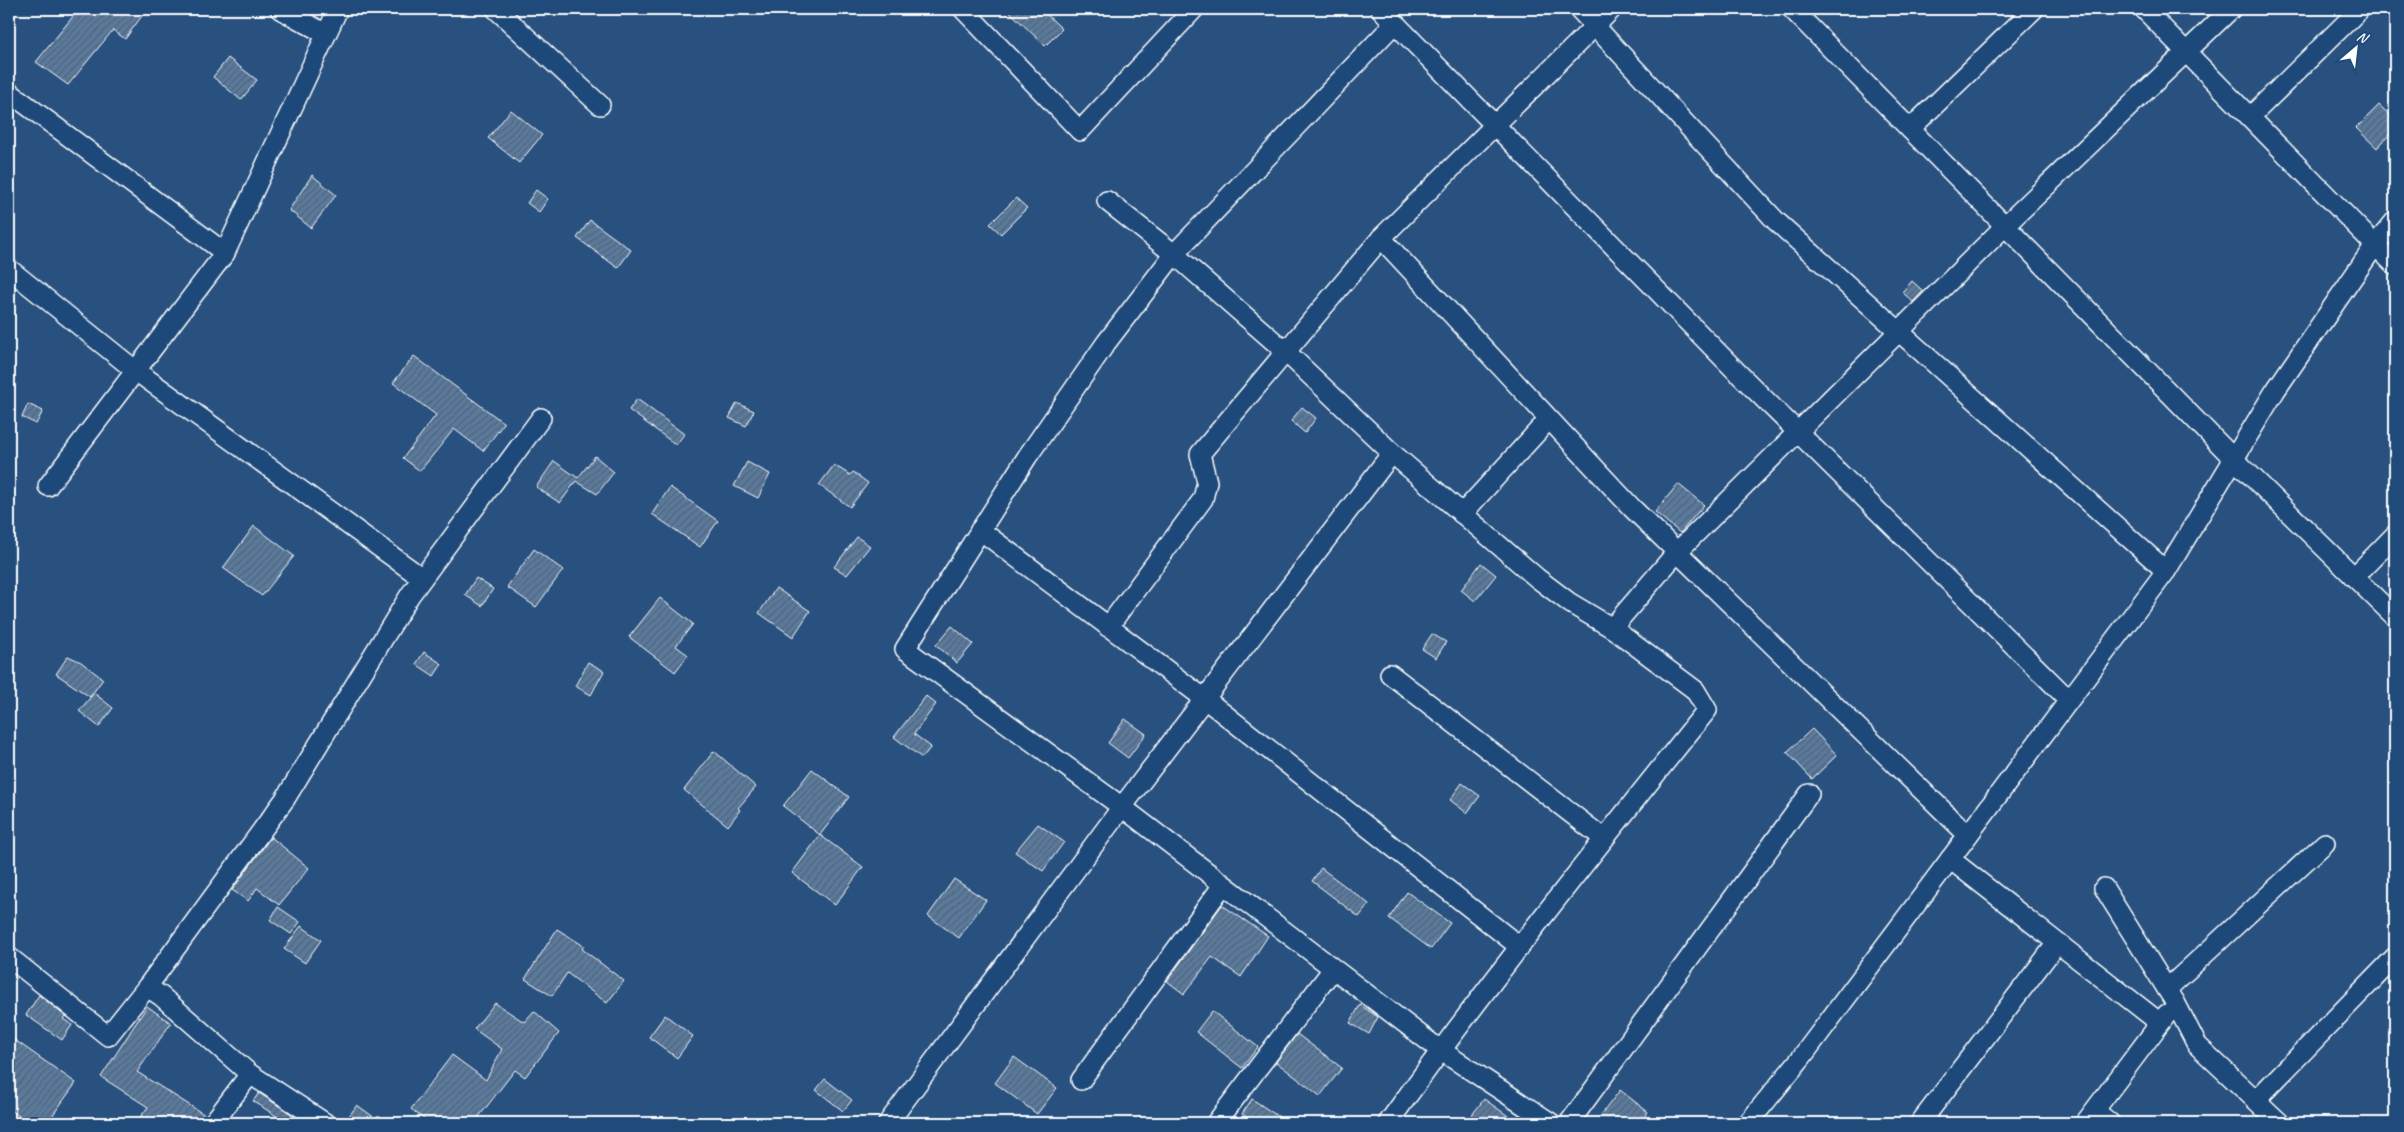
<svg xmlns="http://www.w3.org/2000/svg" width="2404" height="1132" font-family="Caveat,sans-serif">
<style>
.building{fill:url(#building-hatch);stroke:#fff}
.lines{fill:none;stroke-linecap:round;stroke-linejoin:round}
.street-casing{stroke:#fff;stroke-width:22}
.street{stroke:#1f4a7a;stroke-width:19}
</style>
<defs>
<pattern id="building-hatch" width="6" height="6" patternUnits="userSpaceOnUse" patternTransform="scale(1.25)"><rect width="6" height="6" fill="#5a7a9d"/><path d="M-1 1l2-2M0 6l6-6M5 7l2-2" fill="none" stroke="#536374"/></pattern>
</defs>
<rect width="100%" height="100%" fill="#28517f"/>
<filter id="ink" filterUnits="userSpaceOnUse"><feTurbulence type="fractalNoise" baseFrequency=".02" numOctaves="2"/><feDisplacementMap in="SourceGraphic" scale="10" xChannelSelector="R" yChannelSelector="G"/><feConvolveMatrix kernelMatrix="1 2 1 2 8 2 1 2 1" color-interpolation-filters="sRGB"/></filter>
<g filter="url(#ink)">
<g class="building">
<path d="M79,9h6l8,7 5,-7h49l-22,30 -12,-9 -45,55 -32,-23z"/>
<path d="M1007,9h34l21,20 -17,17z"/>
<path d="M228,58l29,22 -16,20 -28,-23z"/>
<path d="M2379,105l16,15v9l-18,19 -21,-20z"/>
<path d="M511,110l31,25 -23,28 -31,-25z"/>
<path d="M312,175l24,20 -25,33 -22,-18z"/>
<path d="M536,190l12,9 -9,13 -12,-9z"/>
<path d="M1016,198l11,10 -26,26 -11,-10z"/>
<path d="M590,220l41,30 -13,18 -41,-30z"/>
<path d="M1912,281l11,10 -10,11 -11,-10z"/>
<path d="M414,356l90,67 -21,28 -29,-22 -34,42 -17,-13 33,-43 -43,-32z"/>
<path d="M637,399l47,35 -8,11 -47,-35z"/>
<path d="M737,403l17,8 -8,15 -17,-8z"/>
<path d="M28,404l15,7 -7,13 -14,-7z"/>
<path d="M1302,407l14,11 -11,15 -14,-12z"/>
<path d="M595,456l19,16 -17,22 -21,-13 -16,22 -24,-16 18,-26 24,17z"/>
<path d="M747,462l23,12 -12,24 -24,-12z"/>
<path d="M834,465l16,10 3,-3 15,11 -18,24 -31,-22z"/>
<path d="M1678,484l26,21 -24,28 -25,-21z"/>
<path d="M670,487l48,34 -18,26 -48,-33z"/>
<path d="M254,526l40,30 -32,40 -39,-28z"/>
<path d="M857,537l13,9 -23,29 -13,-8z"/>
<path d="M534,549l29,21 -27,37 -29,-20z"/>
<path d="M1481,563l15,12 -21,26 -14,-11z"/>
<path d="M476,578l17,11 -11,17 -17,-11z"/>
<path d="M776,588l34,23 -17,26 -34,-24z"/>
<path d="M660,598l33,26 -17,22 12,9 -13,17 -46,-35z"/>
<path d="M952,626l21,18 -16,19 -21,-18z"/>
<path d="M1432,634l14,8 -10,16 -14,-9z"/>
<path d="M424,652l18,12 -8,12 -18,-12z"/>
<path d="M68,656l13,6 22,17 -13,18 -34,-23z"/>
<path d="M588,662l16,9 -13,24 -16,-9z"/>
<path d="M94,693l19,15 -14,19 -20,-16z"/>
<path d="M926,696l10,8 -22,30 17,13 -9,11 -28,-21z"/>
<path d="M1125,719l21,15 -18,24 -20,-15z"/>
<path d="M1812,729l25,26 -25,24 -25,-27z"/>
<path d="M714,751l42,36 -18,21 2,2 -12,16 -44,-36z"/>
<path d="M812,769l37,28 -29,38 -37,-29z"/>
<path d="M1462,783l18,13 -13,17 -17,-13z"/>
<path d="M1038,824l26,18 -21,29 -28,-19z"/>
<path d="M820,835l43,32 -28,38 -43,-32z"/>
<path d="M271,837l38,31 -30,37 -22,-17 -9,13 -16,-11z"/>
<path d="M1321,868l48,36 -10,13 -47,-36z"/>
<path d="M954,879l32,21 -27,38 -31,-22z"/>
<path d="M1407,892l43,31 -19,26 -42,-31z"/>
<path d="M1222,905l46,31 -27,41 -29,-20 -28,37 -17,-13z"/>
<path d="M278,907l22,15 -9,12 -21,-14z"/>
<path d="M301,926l20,14 -16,23 -21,-14z"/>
<path d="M557,929l27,17 -2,3 42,32 -17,22 -40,-30 -15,23 -27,-17z"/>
<path d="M39,995l26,21 -2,3 9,6 -10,15 -36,-25z"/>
<path d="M495,1003l29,19 10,-11 25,22 -34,44 -10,-7 -41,53h-45l-18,-14 41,-54 34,25 16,-31 -28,-20z"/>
<path d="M1360,1005l18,12 -9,17 -19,-11z"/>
<path d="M147,1006l24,17 -34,49 68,43 -3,8h-66l12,-16 -47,-30z"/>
<path d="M1212,1011l46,36 -16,21 -46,-36z"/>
<path d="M665,1015l28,21 -16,22 -28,-21z"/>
<path d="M1297,1034l45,34 -22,28 -44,-34z"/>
<path d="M9,1036l67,47 -29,40h-18l-20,-14z"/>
<path d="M1014,1057l43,31 -20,26 -42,-31z"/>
<path d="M825,1079l27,21 -9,11 -27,-21z"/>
<path d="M1620,1090l28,22 -9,11h-44z"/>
<path d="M259,1093l46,30h-18l-34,-22z"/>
<path d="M1252,1099l36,24h-33l-13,-9z"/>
<path d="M1484,1099l34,24h-52z"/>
<path d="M357,1105l25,18h-38z"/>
</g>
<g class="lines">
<g class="street-casing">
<g id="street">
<path d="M280,9l46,25"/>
<path d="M496,9l104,96"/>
<path d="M963,9l117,122 114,-122"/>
<path d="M1381,9l357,364 331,327"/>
<path d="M1579,9l197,212 390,350"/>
<path d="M1792,9l442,450 161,158"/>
<path d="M2144,9l231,236 20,-24"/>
<path d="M1395,23l-221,231 -68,89 -79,114 -122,192 217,158 318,243 111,73"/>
<path d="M9,92l216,161"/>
<path d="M2250,117l110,-108"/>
<path d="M1910,129l124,-120"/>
<path d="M1107,201l67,53 112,98 106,101 145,125 33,25 42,25 83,62 12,20c-109,136 -218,272 -319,413"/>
<path d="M1381,238l251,270 336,327"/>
<path d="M9,269l127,102 286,207"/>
<path d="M48,486l177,-233 113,-244"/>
<path d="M1462,514l87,-95"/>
<path d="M980,530l225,169 315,248"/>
<path d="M2354,577l41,-42"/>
<path d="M1108,627l95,-128 4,-17 -7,-28 181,-216 231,-229"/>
<path d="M1612,628l65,-76 336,-334 218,-209"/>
<path d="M1390,674l213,164"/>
<path d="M1950,859l210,164"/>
<path d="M2104,888l71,114 22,43 83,78"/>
<path d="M9,957l99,79 39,-49 14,9 89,78 75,49"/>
<path d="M147,987l138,-188 125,-204 131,-177"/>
<path d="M2167,989l158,-146"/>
<path d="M1081,1080l142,-195"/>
<path d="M2256,1100l139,-143"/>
<path d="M2095,1111l15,12"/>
<path d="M213,1123l37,-49"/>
<path d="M888,1123l234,-316 270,-354"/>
<path d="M1216,1123l117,-154"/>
<path d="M1569,1123l240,-329"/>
<path d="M1748,1123l53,-65 365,-487 109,-180 100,-146 20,20"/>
<path d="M1920,1123l137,-180"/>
<path d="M2085,1123l82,-109"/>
</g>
</g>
<use href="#street" class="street"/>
</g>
</g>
<rect width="2404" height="1132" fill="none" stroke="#1f4a7a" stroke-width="30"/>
<rect x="15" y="15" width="2374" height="1102" fill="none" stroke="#fff" stroke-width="2" filter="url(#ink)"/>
<g transform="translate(2356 48) rotate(28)" stroke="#1f4a7a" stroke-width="4" paint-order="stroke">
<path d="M0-4L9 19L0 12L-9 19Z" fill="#ffffff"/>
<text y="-8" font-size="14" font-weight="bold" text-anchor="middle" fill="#ffffff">N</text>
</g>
</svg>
